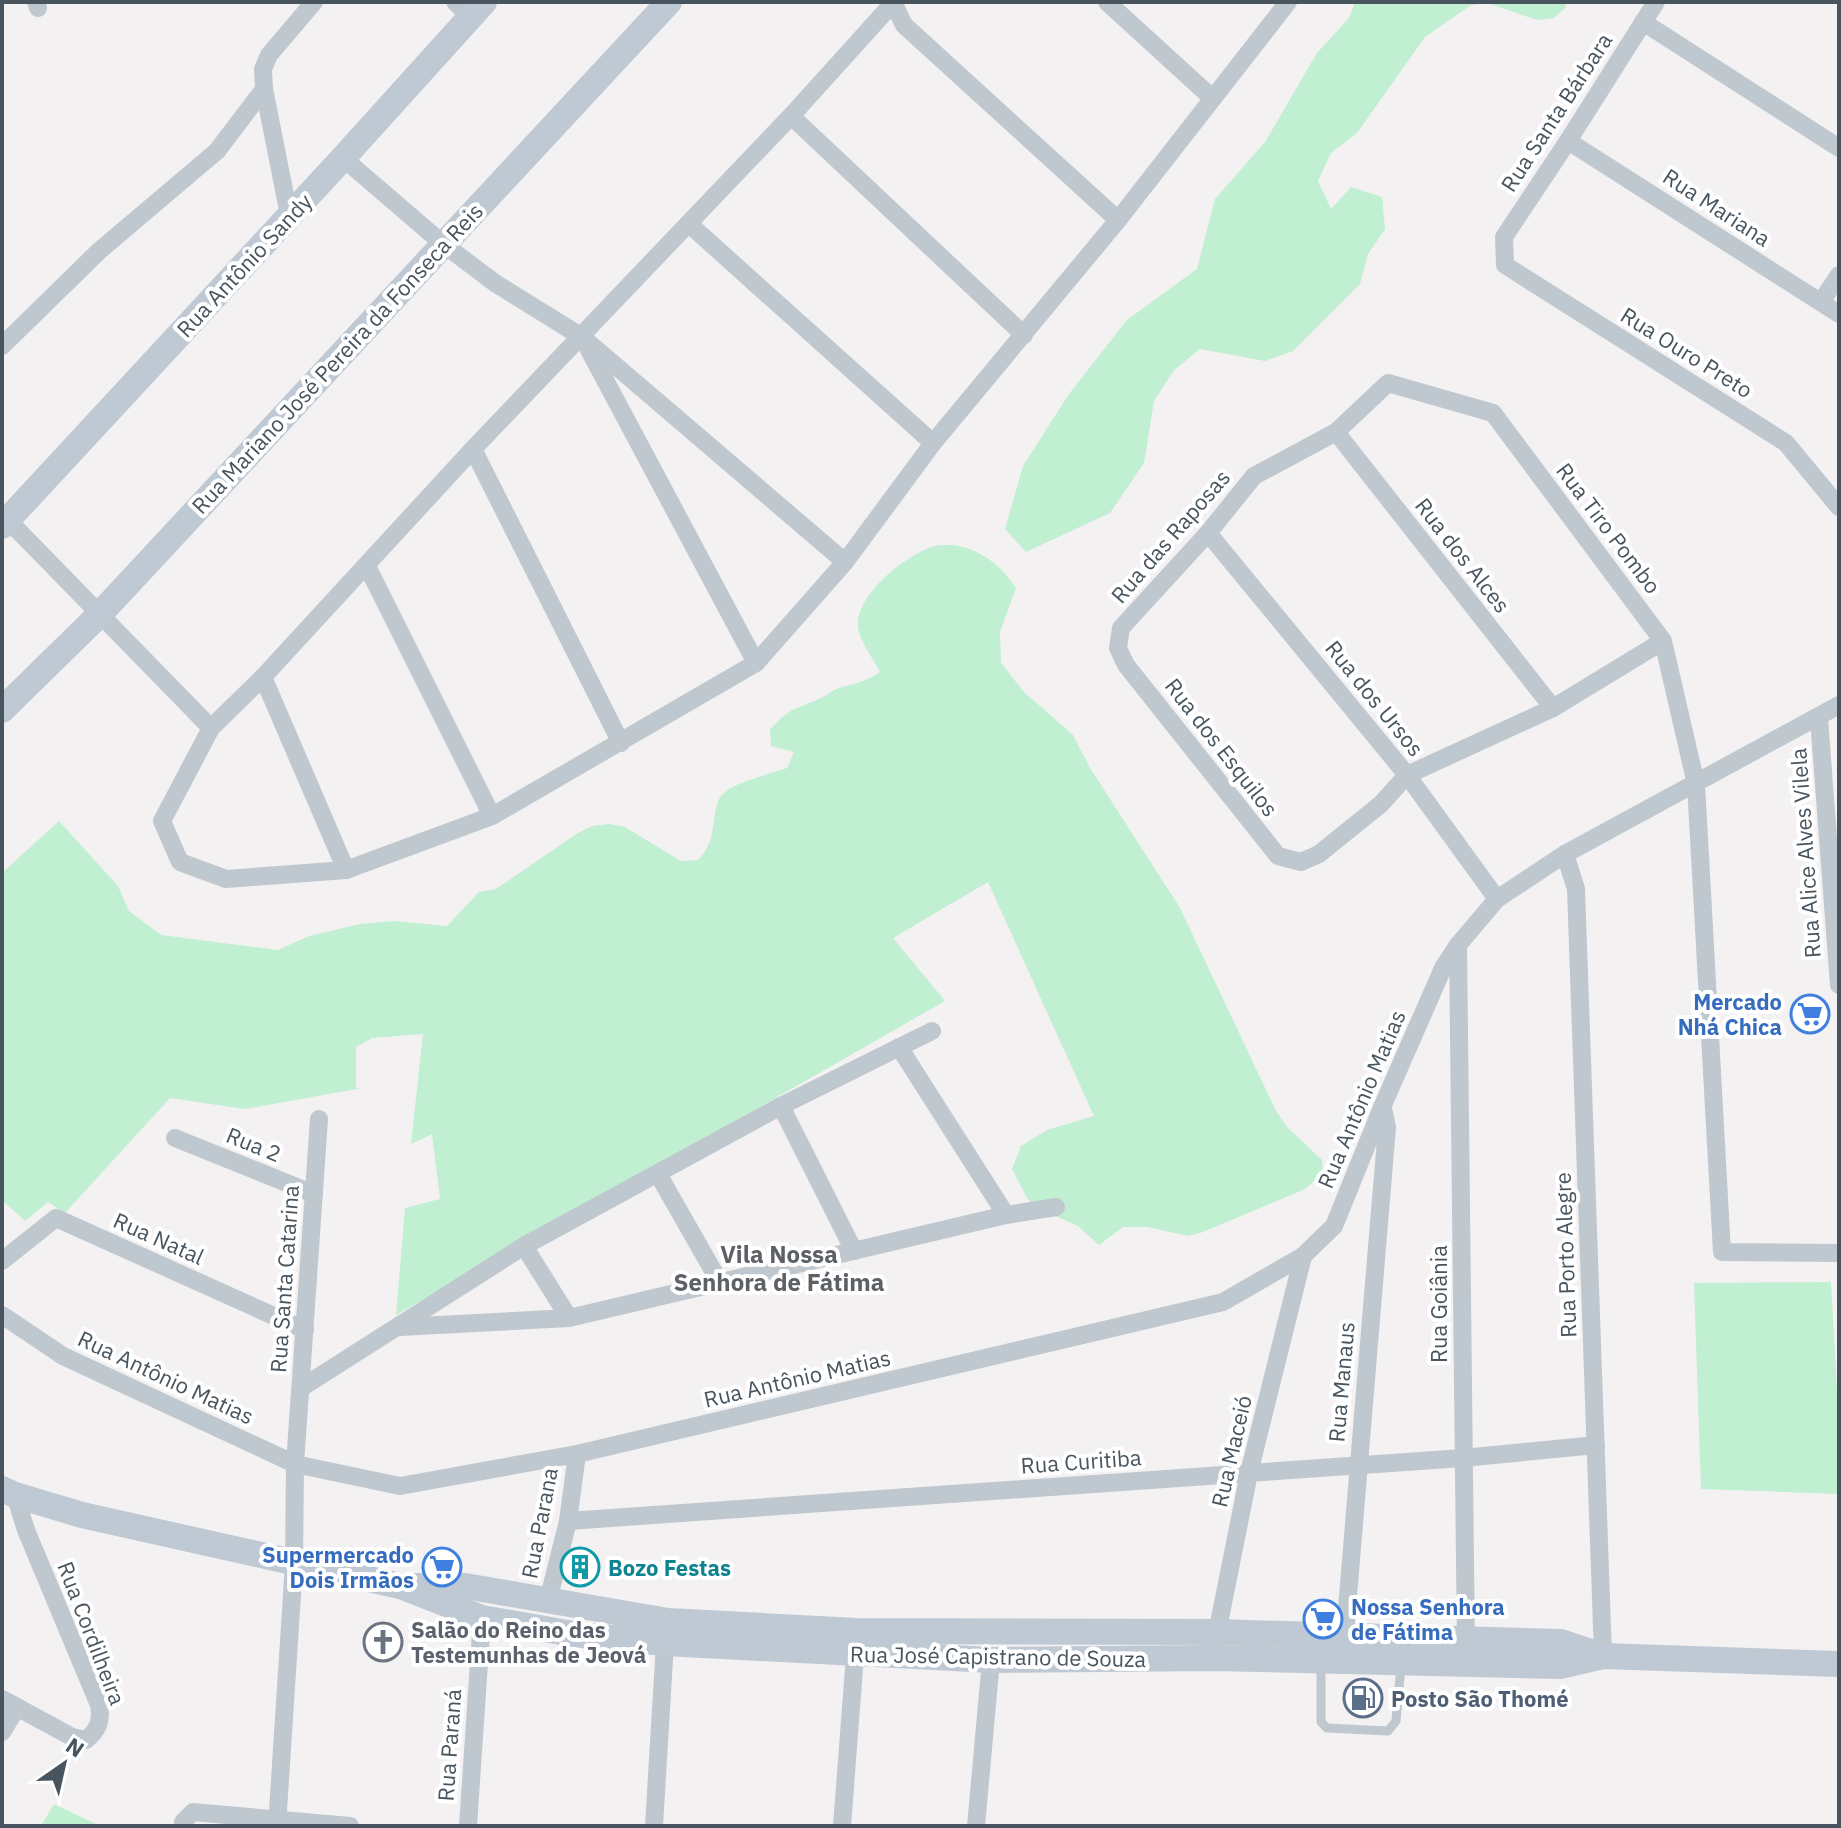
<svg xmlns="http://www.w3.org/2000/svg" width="1841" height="1828" font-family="'IBM Plex Sans',sans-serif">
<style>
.green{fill:#c0efd1}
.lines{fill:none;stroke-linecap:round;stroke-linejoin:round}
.lane{stroke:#bfc8cf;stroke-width:9}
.street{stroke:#bfc8cf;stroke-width:18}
.secondary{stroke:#bfc9d4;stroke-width:26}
.labels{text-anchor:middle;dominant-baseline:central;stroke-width:8;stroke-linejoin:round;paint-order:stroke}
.street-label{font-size:22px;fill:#48545e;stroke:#fff}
.shop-label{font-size:22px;font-weight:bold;fill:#366cbe;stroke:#fff;text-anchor:end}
.culture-label{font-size:22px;font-weight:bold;fill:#0d838f;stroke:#fff;text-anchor:start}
.worship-label{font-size:22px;font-weight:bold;fill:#5b616d;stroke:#fff;text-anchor:start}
.service-label{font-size:22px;font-weight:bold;fill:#4e5e75;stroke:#fff;text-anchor:start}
.neighbourhood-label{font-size:24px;font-weight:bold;fill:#5d6166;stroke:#fff}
</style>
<rect width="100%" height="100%" fill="#f3f1f1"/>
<g class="green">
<path d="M1355,2h210l1,5 -12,11 -17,2 -49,-17 -17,2 -46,32 -68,96 -26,20 -13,28 13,28 20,-22 31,10 3,32 -17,25 -8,30 -67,67 -28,10 -65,-12 -26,21 -20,31 -10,62 -34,50 -84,39 -21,-23 18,-63 46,-72 58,-74 70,-51 18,-70 50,-57 52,-89 32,-35z"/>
<path d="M951,545c27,2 50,20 65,43l-16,44 1,31 23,29 49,43 17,33 90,140 96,203 11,16 35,33 1,13 -18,16 -102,43 -15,4 -40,-9h-25l-24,18 -21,-19 -41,-18 -10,-10 -15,-29 9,-23 26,-16 47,-14 -106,-234 -95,56 52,63 -549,314 9,-107 35,-9 -8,-65 -21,10 12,-110 -51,4 -16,9v41h6l-117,21 -75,-11 -105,115 -17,-11 -23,19 -23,-21v-327l57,-52 59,65 11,25 32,24 117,15 31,-14 51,-12 35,-3 52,5 32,-34 17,-3 82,-56 14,-7 18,-2 15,3 56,34 17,-1c24,-23 9,-55 28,-69 12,-9 46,-18 61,-23l7,-16 -23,-6 -1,-16c20,-24 28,-21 53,-33 6,-3 10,-7 16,-9 16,-5 27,-6 41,-16 -7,-13 -17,-27 -21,-40 -9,-33 45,-76 73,-85 6,-2 13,-2 19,-2z"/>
<path d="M1831,1282l8,143v69l-138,-5 -7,-206z"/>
<path d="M54,1804l46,22h-59z"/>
</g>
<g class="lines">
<path class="lane" d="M1321,1662v60l6,6 61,3 8,-10 5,-55"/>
<g class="street">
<path d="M36,2l2,6"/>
<path d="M455,2l15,15"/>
<path d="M893,2l11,23 214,195"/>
<path d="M894,2l-103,114 -318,333 -210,228 -52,51 -49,93 18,41 46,17 120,-9 146,-54 264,-153 89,-101 88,-119 185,-223 170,-218"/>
<path d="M1107,2l104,95"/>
<path d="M1656,2l-88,139 -64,96 1,28 281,178 53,64"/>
<path d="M1643,22l196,126"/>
<path d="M791,116l233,219"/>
<path d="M1568,141l271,173"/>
<path d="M343,158l99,85 53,40 87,54 263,225"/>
<path d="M289,215l-25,-126 -1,-20 6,-14 45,-53"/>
<path d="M689,224l244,219"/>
<path d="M1821,302l18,-27"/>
<path d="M2,346l97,-95 118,-100 47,-62"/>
<path d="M588,348l168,315"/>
<path d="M1336,432l217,276"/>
<path d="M473,449l148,294"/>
<path d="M2,514l209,214"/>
<path d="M1208,533l199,242 90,124"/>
<path d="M367,566l125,250"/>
<path d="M1663,641l-110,67 -146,67 -26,29 -62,50 -18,8 -23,-6 -152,-191 -8,-17 3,-20 87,-95 46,-57 82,-44 52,-49 105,30 170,228 33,143 26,468 117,1"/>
<path d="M263,677l83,193"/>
<path d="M1819,718l20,267"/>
<path d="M1565,854l11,35 27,767"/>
<path d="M1458,945l8,704"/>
<path d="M899,1047l107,168"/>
<path d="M781,1106l73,145"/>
<path d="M175,1138l139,56"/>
<path d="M658,1174l61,107"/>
<path d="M524,1246l45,72"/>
<path d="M2,1261l54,-43 249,112"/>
<path d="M2,1315l61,41 232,108 105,22 177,-32 646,-152 80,-46 31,-30 49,-121 60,-137 15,-23 39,-46 68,-45 274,-149"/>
<path d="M400,1327l169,-9 437,-103 50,-8"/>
<path d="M301,1388l223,-142 257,-140 151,-75"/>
<path d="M568,1521l895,-63 133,-13"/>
<path d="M548,1601l20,-80 9,-67"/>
<path d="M1215,1643l34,-170 54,-217"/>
<path d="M1344,1644l43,-517 -4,-19"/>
<path d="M2,1699l70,38 14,3c12,-10 16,-19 13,-35l-73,-175 -11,-35"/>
<path d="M2,1732l15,-25"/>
<path d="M183,1826v-4l10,-10 157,14"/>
<path d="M277,1826l17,-262 1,-100 24,-345"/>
<path d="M468,1826l14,-208"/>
<path d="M654,1826l11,-183"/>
<path d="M842,1826l14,-184"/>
<path d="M976,1826l15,-166"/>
</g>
<g class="secondary">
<path d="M2,526l341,-368 141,-156"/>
<path d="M2,710l98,-96 569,-612"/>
<path d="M2,1489l13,6 67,20 318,71 82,32 91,16 92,9 326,17 223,-2 346,8 43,-10 236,8"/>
<path d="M412,1586h53l203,35 188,10 359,1 346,10 42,14"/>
</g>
</g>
<defs>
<g id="supermarket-ring" transform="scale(2)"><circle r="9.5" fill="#fff" stroke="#3f7fe0" stroke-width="1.5"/><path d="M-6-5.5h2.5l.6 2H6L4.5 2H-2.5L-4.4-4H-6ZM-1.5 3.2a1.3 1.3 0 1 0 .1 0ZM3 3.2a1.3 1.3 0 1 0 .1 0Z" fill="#3f7fe0"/></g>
<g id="building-ring" transform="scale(2)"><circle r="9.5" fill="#fff" stroke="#0f9aa8" stroke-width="1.5"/><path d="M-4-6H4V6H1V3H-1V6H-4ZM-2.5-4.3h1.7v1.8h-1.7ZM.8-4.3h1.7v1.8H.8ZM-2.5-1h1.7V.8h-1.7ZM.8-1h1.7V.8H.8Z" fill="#0f9aa8"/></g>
<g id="church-ring" transform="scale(2)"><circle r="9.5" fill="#fff" stroke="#6b7280" stroke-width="1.5"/><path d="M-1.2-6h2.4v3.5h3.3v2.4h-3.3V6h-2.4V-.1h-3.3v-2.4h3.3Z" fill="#6b7280"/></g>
<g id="fuel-ring" transform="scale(2)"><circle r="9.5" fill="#fff" stroke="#5c6f8a" stroke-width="1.5"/><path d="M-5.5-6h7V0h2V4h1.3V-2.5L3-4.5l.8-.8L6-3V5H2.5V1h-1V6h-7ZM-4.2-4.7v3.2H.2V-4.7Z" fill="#5c6f8a"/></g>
</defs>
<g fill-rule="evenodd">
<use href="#supermarket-ring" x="1810" y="1014"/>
<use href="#supermarket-ring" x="442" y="1567"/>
<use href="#building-ring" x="580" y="1567"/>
<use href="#supermarket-ring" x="1323" y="1619"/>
<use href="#church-ring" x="383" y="1642"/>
<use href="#fuel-ring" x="1363" y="1698"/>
</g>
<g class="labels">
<g class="street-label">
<text transform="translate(1556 112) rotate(-57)">Rua Santa Bárbara</text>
<text transform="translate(1717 207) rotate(33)">Rua Mariana</text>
<text transform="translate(244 265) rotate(-47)">Rua Antônio Sandy</text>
<text transform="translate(1687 352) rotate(32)">Rua Ouro Preto</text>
<text transform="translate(337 358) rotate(-47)">Rua Mariano José Pereira da Fonseca Reis</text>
<text transform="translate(1609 528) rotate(53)">Rua Tiro Pombo</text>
<text transform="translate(1170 536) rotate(-49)">Rua das Raposas</text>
<text transform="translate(1463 555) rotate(52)">Rua dos Alces</text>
<text transform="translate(1375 698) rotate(51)">Rua dos Ursos</text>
<text transform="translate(1222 747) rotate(52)">Rua dos Esquilos</text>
<text transform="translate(1805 853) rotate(-94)">Rua Alice Alves Vilela</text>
<text transform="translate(1361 1099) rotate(-67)">Rua Antônio Matias</text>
<text transform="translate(254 1144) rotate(22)">Rua 2</text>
<text transform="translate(159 1238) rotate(24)">Rua Natal</text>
<text transform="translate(1565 1255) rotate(-92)">Rua Porto Alegre</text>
<text transform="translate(284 1279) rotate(-86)">Rua Santa Catarina</text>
<text transform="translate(1438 1304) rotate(-90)">Rua Goiânia</text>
<text transform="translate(166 1377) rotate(25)">Rua Antônio Matias</text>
<text transform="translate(797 1378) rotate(-13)">Rua Antônio Matias</text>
<text transform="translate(1341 1382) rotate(-85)">Rua Manaus</text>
<text transform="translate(1231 1451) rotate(-77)">Rua Maceió</text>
<text transform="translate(1081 1461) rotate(-4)">Rua Curitiba</text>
<text transform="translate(539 1523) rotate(-79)">Rua Parana</text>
<text transform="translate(92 1633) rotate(69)">Rua Cordilheira</text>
<text transform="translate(998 1656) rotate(1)">Rua José Capistrano de Souza</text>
<text transform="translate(449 1745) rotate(-86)">Rua Paraná</text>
</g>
<g class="shop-label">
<text x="1782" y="1001">Mercado<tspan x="1782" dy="25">Nhá Chica</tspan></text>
<text x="414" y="1554">Supermercado<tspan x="414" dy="25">Dois Irmãos</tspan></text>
<text x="1351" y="1606" text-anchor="start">Nossa Senhora<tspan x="1351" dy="25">de Fátima</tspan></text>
</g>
<g class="culture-label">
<text x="608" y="1567">Bozo Festas</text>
</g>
<g class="worship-label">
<text x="411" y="1629">Salão do Reino das<tspan x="411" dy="25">Testemunhas de Jeová</tspan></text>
</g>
<g class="service-label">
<text x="1391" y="1698">Posto São Thomé</text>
</g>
<g class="neighbourhood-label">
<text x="779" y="1254">Vila Nossa<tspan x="779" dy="28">Senhora de Fátima</tspan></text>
</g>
</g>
<rect width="1841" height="1828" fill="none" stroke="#48545e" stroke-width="8"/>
<g transform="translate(64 1764) rotate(34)" stroke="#ffffff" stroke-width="6" paint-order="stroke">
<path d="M0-6L14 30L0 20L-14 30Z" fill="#48545e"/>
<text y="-12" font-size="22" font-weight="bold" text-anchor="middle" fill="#48545e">N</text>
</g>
</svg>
